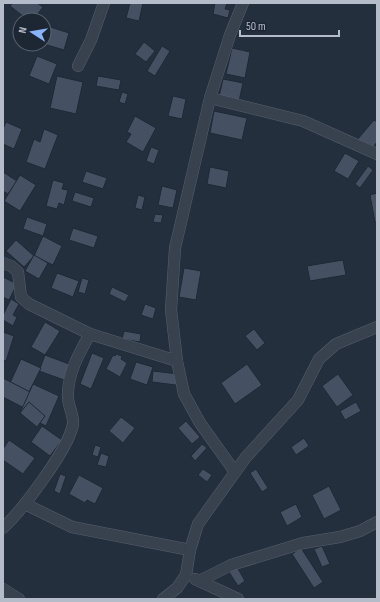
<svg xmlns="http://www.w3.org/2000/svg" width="380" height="602" font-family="'Sofia Sans Condensed',sans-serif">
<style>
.building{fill:#455162;stroke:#1f2835}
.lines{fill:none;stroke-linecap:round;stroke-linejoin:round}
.street-casing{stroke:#565f6c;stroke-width:12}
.street{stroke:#38414e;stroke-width:11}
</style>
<rect width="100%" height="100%" fill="#242f3e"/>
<g class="building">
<path d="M13,3h24l6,4 -10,13h-5l-18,-14z"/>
<path d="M130,3h13l-4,18 -13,-3z"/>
<path d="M215,3h12l-2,6 5,1 -2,8 -15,-4z"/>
<path d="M44,25l25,8 -5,17 -20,-6z"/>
<path d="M144,42l11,9 -9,11 -11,-8z"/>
<path d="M162,46l8,5 -15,25 -8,-5z"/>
<path d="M232,48l18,4 -5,26 -19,-4z"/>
<path d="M37,56l20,8 -8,20 -20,-8z"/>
<path d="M57,76l26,6 -7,32 -26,-6z"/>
<path d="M98,76l23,4 -2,10 -23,-4z"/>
<path d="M223,79l20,4 -4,18 -20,-4z"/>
<path d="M122,92l6,2 -3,10 -6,-2z"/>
<path d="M173,96l13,3 -4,20 -14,-3z"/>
<path d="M214,111l33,7 -5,22 -32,-7z"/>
<path d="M135,116l21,12 -13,24 -17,-10 5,-8 -4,-2z"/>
<path d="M374,120l3,2v20l-4,5 -5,-3 -2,3 -9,-7z"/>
<path d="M6,122l16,7 -8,20 -11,-5v-15z"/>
<path d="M44,129l14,6 -13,34 -19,-7 8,-23 6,3z"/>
<path d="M151,147l8,3 -5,14 -8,-3z"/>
<path d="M345,153l14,8 -11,18 -14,-8z"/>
<path d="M368,166l5,4 -13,18 -5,-4z"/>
<path d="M210,167l19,4 -3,17 -19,-4z"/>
<path d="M86,171l21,7 -4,11 -21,-7z"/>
<path d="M3,172l14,9 -9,13 -5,-3z"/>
<path d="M20,175l16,10 -16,26 -16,-10z"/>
<path d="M53,180l11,3 -2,6 6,1 -4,15 -5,-2 -2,6 -11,-3z"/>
<path d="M162,186l15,4 -4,18 -15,-3z"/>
<path d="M75,192l19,6 -3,9 -19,-6z"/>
<path d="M377,193v29h-2l-5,-27z"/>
<path d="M138,195l7,2 -3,13 -7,-2z"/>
<path d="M155,214l8,1 -2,8 -8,-1z"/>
<path d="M27,217l20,7 -4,12 -20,-7z"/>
<path d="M73,228l25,8 -4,12 -25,-8z"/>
<path d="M43,236l19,10 -9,19 -19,-9z"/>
<path d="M16,240l18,16 -10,11 -18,-16z"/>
<path d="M34,255l14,8 -9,16 -14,-8z"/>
<path d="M343,260l3,15 -36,6 -3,-15z"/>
<path d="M184,268l17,3 -5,29 -17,-3z"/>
<path d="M57,273l22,8 -6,16 -22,-9z"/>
<path d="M3,277l14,7 -8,16 -6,-3z"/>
<path d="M82,278l7,2 -4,14 -7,-2z"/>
<path d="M112,287l17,8 -4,7 -16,-8z"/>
<path d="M11,299l8,5 -6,11 4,2 -4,9 -10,-6v-5z"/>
<path d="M145,304l11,4 -3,11 -12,-4z"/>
<path d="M45,322l15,9 -15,24 -14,-8z"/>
<path d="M254,329l11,14 -8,7 -12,-14z"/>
<path d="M124,331l17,3 -1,8 -18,-3z"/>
<path d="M3,332l11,4 -8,25 -3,-1z"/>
<path d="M92,353l12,5 -13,31 -11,-5z"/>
<path d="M116,354l6,2 -1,3 6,4 -7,14 -14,-8 7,-14 2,1z"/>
<path d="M45,355l24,9 -5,16 -25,-9z"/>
<path d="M21,359l20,9 -12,24 -19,-9z"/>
<path d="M136,362l17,5 -6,18 -17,-6z"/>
<path d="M247,364l15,21 -27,19 -14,-21z"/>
<path d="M153,371l25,3 -2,11 -24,-3z"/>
<path d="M338,374l15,21 -16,12 -15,-21z"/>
<path d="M3,378l29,15 -8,15 -21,-11z"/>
<path d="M33,384l26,12 -13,30 -26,-13z"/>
<path d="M29,402l16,14 -8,11 -17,-14z"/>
<path d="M356,402l5,9 -16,9 -5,-9z"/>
<path d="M121,417l14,11 -12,15 -14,-12z"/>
<path d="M186,421l14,16 -8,7 -14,-16z"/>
<path d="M42,426l20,14 -12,16 -19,-14z"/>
<path d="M304,438l5,8 -13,9 -5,-8z"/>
<path d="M9,440l26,18 -12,16 -20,-14v-11z"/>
<path d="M202,444l5,4 -12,13 -4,-5z"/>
<path d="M95,445l6,2 -3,10 -6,-2z"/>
<path d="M101,453l8,3 -3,11 -9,-2z"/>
<path d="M203,469l9,6 -5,7 -9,-7z"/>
<path d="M256,469l12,19 -6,4 -12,-19z"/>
<path d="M60,474l6,2 -6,18 -6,-3z"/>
<path d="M79,475l24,13 -8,16 -8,-4 -2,3 -16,-9z"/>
<path d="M329,486l12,24 -17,9 -12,-24z"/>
<path d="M296,504l6,13 -15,9 -7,-14z"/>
<path d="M322,546l8,18 -8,3 -8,-18z"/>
<path d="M301,548l22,34 -9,6 -22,-34z"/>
<path d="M237,567l8,14 -7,5 -9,-14z"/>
</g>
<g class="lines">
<g class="street-casing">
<g id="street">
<path d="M78,66l13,-26 13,-37"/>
<path d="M210,98l93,23 74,33"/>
<path d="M3,263l8,3 7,6 3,25 8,7 61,30 87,27"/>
<path d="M235,472l-35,-49 -16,-29 -7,-33 -6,-51 4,-62 35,-150 20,-63 13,-32"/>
<path d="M25,504l47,23 118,23"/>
<path d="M3,528c19,-18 66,-79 70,-104 1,-8 -5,-18 -5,-27 -1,-22 11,-44 22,-63"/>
<path d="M195,579l43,20"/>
<path d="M199,581l32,-16 72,-22 37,-6 20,-6 17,-9"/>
<path d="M3,589l16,10"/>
<path d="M163,599l14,-11 9,-13 4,-25 8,-26 48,-67 52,-57 21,-41 17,-15 41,-17"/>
</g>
</g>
<use href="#street" class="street"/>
</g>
<rect width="380" height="602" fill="none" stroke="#b4bcc9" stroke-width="8"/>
<g transform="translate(32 32) rotate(282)"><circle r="19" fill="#1d2633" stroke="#59626f"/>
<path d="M0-3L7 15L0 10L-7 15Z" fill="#8ab4f8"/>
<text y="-6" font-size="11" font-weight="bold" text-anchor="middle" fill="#b4bcc9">N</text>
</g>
<path d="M240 30v6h99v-6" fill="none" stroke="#b4bcc9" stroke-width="2"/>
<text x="246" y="30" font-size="12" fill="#b4bcc9" stroke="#1d2633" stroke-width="3" paint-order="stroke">50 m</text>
</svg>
